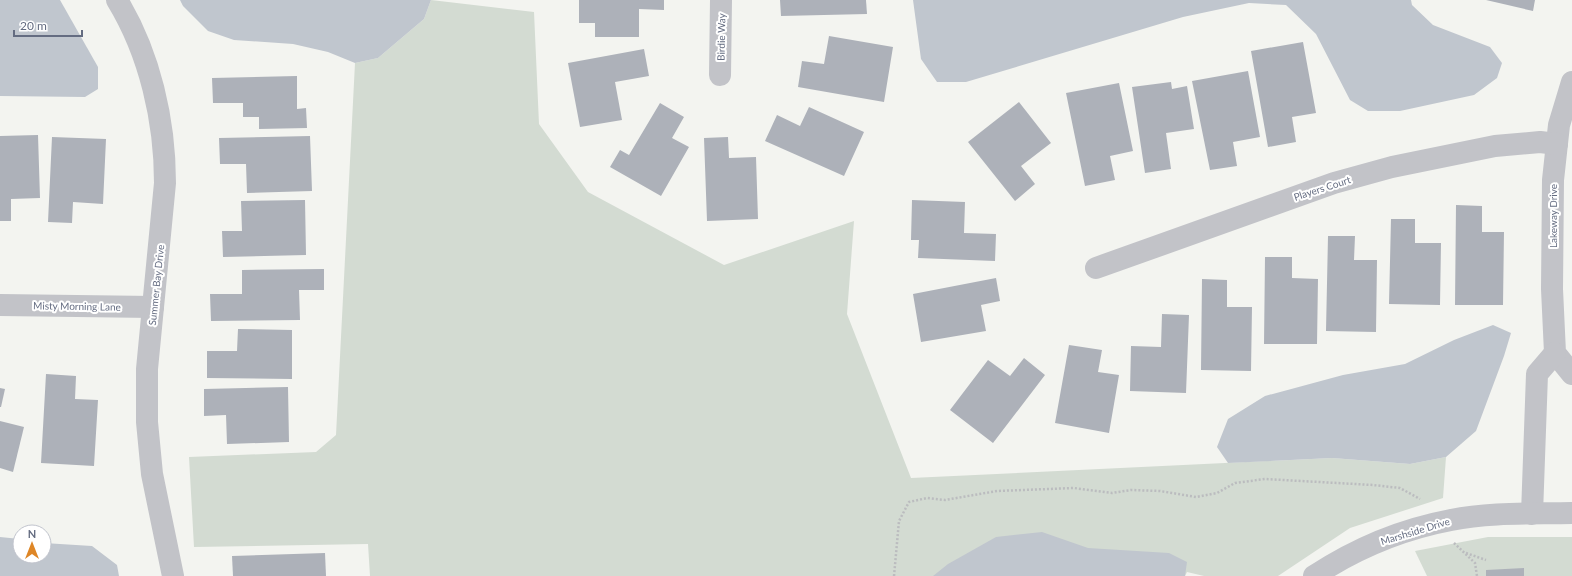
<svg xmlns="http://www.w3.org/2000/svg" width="1572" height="576" font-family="Lato,sans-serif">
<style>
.green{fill:#d3dbd2}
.water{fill:#c0c6ce}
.building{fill:#adb1b9}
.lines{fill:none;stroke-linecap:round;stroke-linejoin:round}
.path{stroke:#bbbcbf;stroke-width:2.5;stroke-dasharray:2 2;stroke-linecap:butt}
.minor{stroke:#c2c3c8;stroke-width:22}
.labels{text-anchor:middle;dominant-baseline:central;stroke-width:4;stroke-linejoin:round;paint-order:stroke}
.street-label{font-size:10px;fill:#646c81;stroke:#fff}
</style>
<rect width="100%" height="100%" fill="#f3f4f0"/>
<g class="green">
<path d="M431,0l103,12 5,112 49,68 136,73 130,-44 -7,93 64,164 421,-20 78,6 36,-7 -3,41 -93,30 -72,48h-74l-17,-4 -2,4h-815l-2,-32 -174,3 -5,-90 127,-5 20,-17 19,-372 23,-5 46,-39z"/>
<path d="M1488,537h84v39h-145l-12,-25z"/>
</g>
<g class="water">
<path d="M0,0h60l38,67v22l-13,8 -85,-1z"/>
<path d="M180,0h251l-7,19 -46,39 -23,5 -27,-11 -35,-8 -59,-4 -26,-9 -25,-25z"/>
<path d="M913,0h498l1,5 21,20 57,22 12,16 -5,15 -23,17 -74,16h-32l-18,-11 -34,-66 -30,-29 -37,-2 -66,14 -217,65h-29l-16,-23z"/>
<path d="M1493,325l18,8 -7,23 -28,75 -30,26 -36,7 -78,-6 -104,5 -11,-16 11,-28 37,-23 78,-21 62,-11 49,-24z"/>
<path d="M1042,532l46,16 81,5 18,9 -2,14h-252l15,-12 48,-27z"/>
<path d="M0,537l20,2v17h24v-13l48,3 25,19 2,11h-119z"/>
</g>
<g class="building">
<path d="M579,0h85v10l-25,-1v28h-44v-14h-16z"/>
<path d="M780,0h86l1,14 -86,2z"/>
<path d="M1486,0h49l-2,11z"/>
<path d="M829,36l64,11 -9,55 -86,-15 4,-26 22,3z"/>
<path d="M1303,42l13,71 -24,4 4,25 -28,5 -17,-96z"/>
<path d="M644,49l5,27 -34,6 7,38 -42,7 -12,-64z"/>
<path d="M1248,71l12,66 -27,5 4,24 -27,4 -18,-89z"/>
<path d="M297,76v33l9,-1 1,20 -48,1v-12h-16v-14h-30l-1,-25z"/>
<path d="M1171,82l1,7 15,-3 7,43 -28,4 5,36 -26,4 -13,-86z"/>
<path d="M1119,83l14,68 -23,5 5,24 -30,6 -19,-93z"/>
<path d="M1019,102l32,41 -30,23 14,18 -20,17 -47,-59z"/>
<path d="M660,103l24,14 -12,21 17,9 -28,49 -51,-29 10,-17 9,5z"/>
<path d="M809,107l55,25 -20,44 -79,-35 12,-26 23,11z"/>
<path d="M38,135l2,63 -29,1v22h-11v-85z"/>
<path d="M310,136l2,55 -65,2 -1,-29h-26l-1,-26z"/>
<path d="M52,137l54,2 -3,65 -30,-2 -1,21 -24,-1z"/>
<path d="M728,137l1,21 27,-1 2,62 -51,2 -3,-83z"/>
<path d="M305,200l1,55 -83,2 -1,-26h20l-1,-30z"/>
<path d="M912,200l53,2 -1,31 32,1 -1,27 -77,-3 1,-18h-8z"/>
<path d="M1456,205l26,1v26h22l-1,73h-48z"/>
<path d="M1391,219h24v24h26l-1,62 -51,-1z"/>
<path d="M1328,236h27l-1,24h23l-1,72 -50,-1z"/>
<path d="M1265,257h27v21l26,1 -1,65h-53z"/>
<path d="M324,269v21h-25l1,30 -89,1 -1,-27h32v-24z"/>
<path d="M996,278l4,23 -19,4 5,26 -65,11 -8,-48z"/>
<path d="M1202,279l25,1v27h25l-1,64 -50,-1z"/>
<path d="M1162,314l27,1 -3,78 -56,-2 1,-45 30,1z"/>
<path d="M238,329l54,1v49l-85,-1v-27h30z"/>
<path d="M1069,345l33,5 -4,22 21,3 -10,58 -54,-10z"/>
<path d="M1024,358l21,17 -52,68 -43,-33 38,-50 22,16z"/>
<path d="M46,374l30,2 -1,23 23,1 -4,66 -53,-3z"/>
<path d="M288,387l1,55 -62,2 -1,-29 -22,1v-27z"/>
<path d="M0,388l5,1 -4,18h-1z"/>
<path d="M0,421l24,6 -11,45 -13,-4z"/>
<path d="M325,553l1,23h-93l-1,-20z"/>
<path d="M1524,568v8h-38v-6z"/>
</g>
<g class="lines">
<g class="path">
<path d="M1454,543l21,20 2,13"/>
<path d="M1466,553l20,7"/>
<path d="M894,576l5,-55 10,-19 18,-4 18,2 52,-9 77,-3 38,5 19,-3 29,1 36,6 21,-4 18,-10 30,-4 108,6 27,3 20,11"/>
</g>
<g class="minor">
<path d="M117,0c33,54 48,121 48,183l-18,186v53l5,52 21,102"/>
<path d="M720,75l1,-75"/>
<path d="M1572,82l-13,43 -6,55 -1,109 3,64 17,21"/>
<path d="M1096,268l238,-85 58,-16 103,-21 45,-4 17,2"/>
<path d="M0,305l153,2"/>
<path d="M1532,514l5,-140 18,-21"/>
<path d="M1314,576c41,-27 89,-47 137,-56 39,-8 81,-6 121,-7"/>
</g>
</g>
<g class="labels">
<g class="street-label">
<text transform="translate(721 37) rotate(-89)">Birdie Way</text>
<text transform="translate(1322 188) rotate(-18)">Players Court</text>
<text transform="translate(1553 216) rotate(-90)">Lakeway Drive</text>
<text transform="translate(156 285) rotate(-84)">Summer Bay Drive</text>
<text transform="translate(77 306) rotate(1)">Misty Morning Lane</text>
<text transform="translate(1415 531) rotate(-17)">Marshside Drive</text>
</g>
</g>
<g transform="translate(32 544)"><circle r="19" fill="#ffffff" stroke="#c1c4cd"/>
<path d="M0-3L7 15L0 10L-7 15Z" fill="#de8626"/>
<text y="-6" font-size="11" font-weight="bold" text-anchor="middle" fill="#646c81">N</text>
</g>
<path d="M14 30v6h68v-6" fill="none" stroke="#646c81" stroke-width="2"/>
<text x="20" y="30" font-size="12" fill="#646c81" stroke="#ffffff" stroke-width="3" paint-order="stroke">20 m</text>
</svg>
